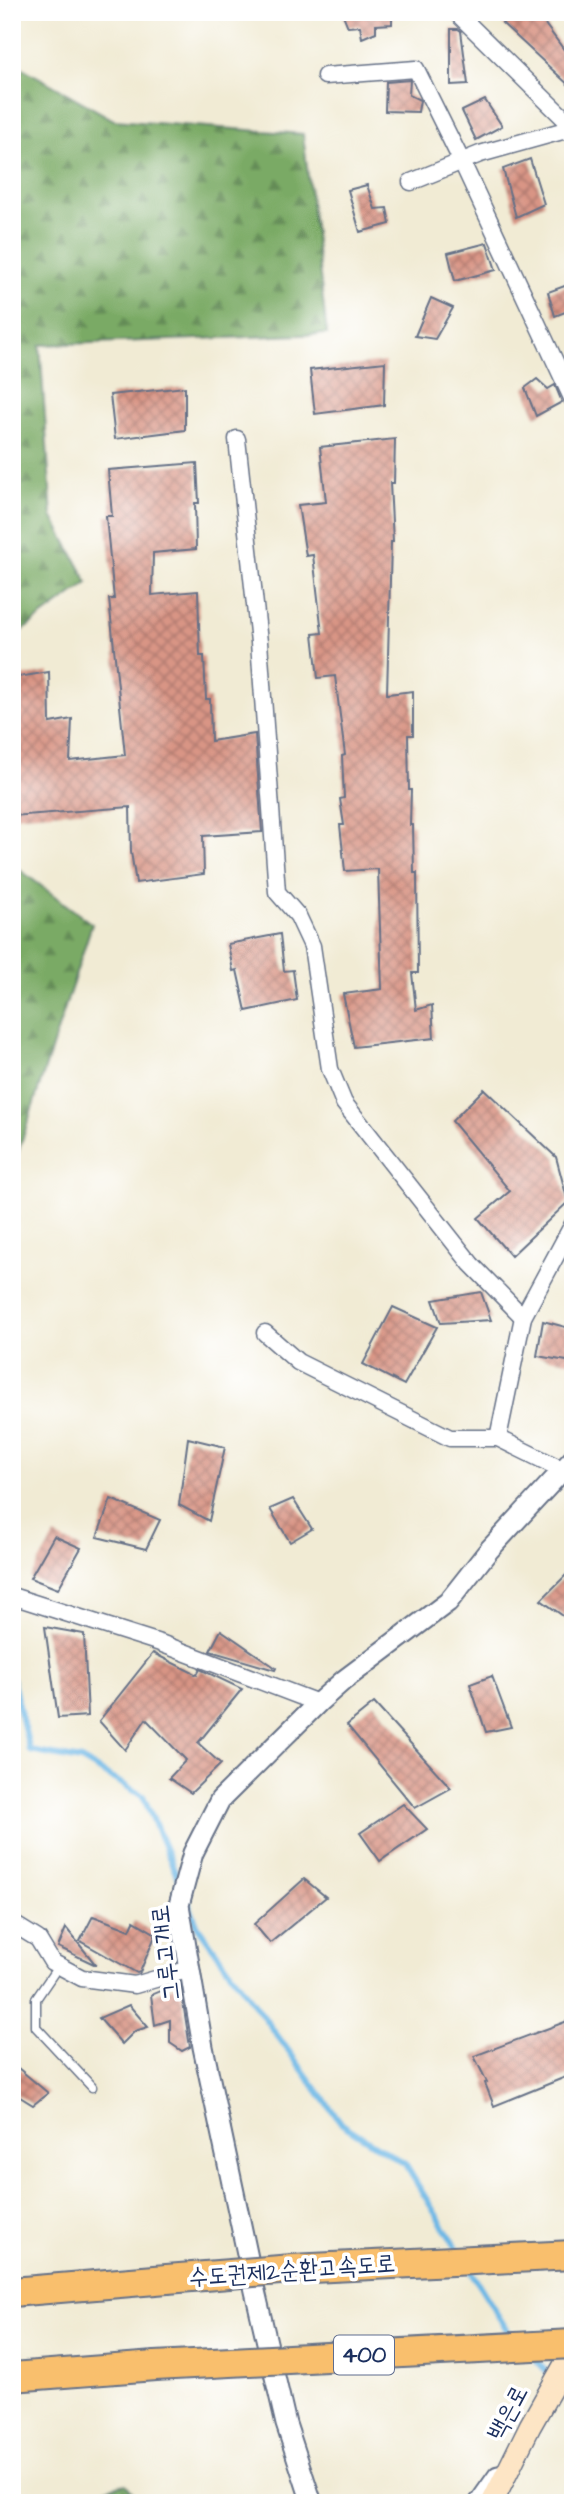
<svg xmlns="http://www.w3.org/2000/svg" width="585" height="2515" font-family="'Architects Daughter','Poor Story',sans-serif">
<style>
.forest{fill:url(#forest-firs);stroke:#4a6c62;stroke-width:2}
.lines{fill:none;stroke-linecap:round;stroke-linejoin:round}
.stream{stroke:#6cb7e5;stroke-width:6}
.building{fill:url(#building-cross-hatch)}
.service-casing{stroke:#667187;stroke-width:11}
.minor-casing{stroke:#667187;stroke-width:19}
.tertiary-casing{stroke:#667187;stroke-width:23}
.secondary-casing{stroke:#667187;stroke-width:24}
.motorway-casing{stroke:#667187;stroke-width:32}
.service{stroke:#fff;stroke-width:8}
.minor{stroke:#fff;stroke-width:16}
.tertiary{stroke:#fff;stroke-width:19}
.secondary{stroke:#fde5c5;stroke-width:21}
.motorway{stroke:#f9bf6d;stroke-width:28}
.motorway-bridge-casing{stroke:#667187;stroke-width:32;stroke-linecap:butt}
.motorway-bridge{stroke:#f9bf6d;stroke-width:28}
.labels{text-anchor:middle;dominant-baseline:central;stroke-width:7;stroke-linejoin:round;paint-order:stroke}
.shield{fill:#fff;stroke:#5f6d8e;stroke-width:2}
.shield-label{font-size:23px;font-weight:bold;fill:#1b2f5e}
.street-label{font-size:24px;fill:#1b2f5e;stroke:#fff}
</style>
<defs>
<pattern id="forest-firs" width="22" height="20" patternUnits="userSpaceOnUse" patternTransform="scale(1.75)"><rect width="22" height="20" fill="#7aaa65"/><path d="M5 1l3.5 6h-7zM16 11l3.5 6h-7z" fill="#638b56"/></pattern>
<pattern id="building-cross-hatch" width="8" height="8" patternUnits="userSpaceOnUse" patternTransform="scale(1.75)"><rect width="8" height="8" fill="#d99585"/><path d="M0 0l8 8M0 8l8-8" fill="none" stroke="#af7a70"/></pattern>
</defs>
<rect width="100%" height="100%" fill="#fff"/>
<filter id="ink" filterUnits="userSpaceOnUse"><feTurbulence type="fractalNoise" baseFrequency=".0143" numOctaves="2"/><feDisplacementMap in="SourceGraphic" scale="14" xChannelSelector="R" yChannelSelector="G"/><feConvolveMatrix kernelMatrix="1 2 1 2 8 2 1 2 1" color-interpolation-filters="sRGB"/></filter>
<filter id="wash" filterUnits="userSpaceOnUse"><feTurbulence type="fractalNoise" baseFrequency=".00686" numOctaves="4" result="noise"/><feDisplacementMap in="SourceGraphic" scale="28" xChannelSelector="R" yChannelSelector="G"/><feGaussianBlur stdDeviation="1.57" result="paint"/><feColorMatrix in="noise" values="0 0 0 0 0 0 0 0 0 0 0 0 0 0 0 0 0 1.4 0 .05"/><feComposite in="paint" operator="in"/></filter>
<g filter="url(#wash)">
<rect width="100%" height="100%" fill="#f1ebd4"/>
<g class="forest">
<path d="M12,62l102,58 189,14 24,200 -287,11 12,171 36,67 -76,55z"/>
<path d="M12,864l80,60 -80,247z"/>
<path d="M126,2484l15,19h-98z"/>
</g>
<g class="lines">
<g class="stream">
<path d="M12,1679l18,72 51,9 62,36 37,87"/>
<path d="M187,1900l11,27 144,197 63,40 54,88"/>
<path d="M468,2267l39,63 9,9"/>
<path d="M531,2355l42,43"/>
</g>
</g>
<g id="blocks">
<g class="building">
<path d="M342,12h50v12l-16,1v7l-14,6 -2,-12 -12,1z"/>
<path d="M514,12h22l29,39 8,7v31l-71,-66z"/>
<path d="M451,29h7l3,2 7,53 -17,1z"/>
<path d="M410,80l-1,15 11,5 -2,12 -33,-1 1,-29z"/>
<path d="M485,100l17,26 -26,14 -14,-29z"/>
<path d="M530,159l14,45 -28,13 -13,-48z"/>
<path d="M367,185l8,24 12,-1 3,16 -30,8 -12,-42z"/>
<path d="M487,243l9,27 -41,11 -7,-28z"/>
<path d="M573,283v26l-18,7 -7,-24z"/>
<path d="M431,298l22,10 -18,31 -20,-3z"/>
<path d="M385,362l-1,43 -69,9 -5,-44z"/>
<path d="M537,379l11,10 7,-4 7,17 -26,14 -11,-28z"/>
<path d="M185,387v43l-70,9 -5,-44z"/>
<path d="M395,439l-1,44h-4l3,59h-2l-4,152 26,-3v44h-5l1,55h2l-1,35h3l1,48h3l1,100h-6l4,37 16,-5 2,33 -80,9 -11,-53 39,-5 -4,-120 -33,2 -5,-46h4l-4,-26 4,-1 -2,-42 3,-1 -10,-79 -17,2 -5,-44 9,-1 -9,-78 -7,1 -8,-51 28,-3 -6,-55z"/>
<path d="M197,463l2,40h-4l1,46 -43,4 -1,42 46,-4 2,65h4l2,43h4l1,42 44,-7 7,98 -59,4 1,38 -68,9 -5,-31 -1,-45 -118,9v-138l37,-6 1,51 22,-4 -2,42 55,-6 -16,-156h5l-8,-83h6l-4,-46z"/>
<path d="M280,934l4,37 9,-1 4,30 -51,11 -9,-41 -4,1 -5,-27z"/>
<path d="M484,1089l72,68 12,45 -57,54 -33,-38 32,-27 -58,-70z"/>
<path d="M481,1292l10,28 -50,3 -8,-23z"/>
<path d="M393,1307l44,20 -33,58 -41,-21z"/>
<path d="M543,1321l30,8v33l-36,-6z"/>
<path d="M188,1438l37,9 -16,74 -30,-16z"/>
<path d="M111,1499l49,21 -14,29 -49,-12z"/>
<path d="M293,1499l19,30 -22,13 -20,-33z"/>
<path d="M54,1536l27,12 -23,41 -28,-11z"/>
<path d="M573,1568v55l-32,-23z"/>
<path d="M45,1627l39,7 4,82 -30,2z"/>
<path d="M221,1630l55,38 -1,2 -65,-19z"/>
<path d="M153,1653l44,22 3,-6 42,20 -44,54 23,21 -30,29 -22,-15 17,-18 -40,-41 -21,31 -26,-29z"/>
<path d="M492,1676l19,51 -25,5 -16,-48z"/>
<path d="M374,1703l77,85 -36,20 -68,-83z"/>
<path d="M403,1804l24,25 -47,32 -20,-28z"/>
<path d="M304,1879l22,18 -56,46 -16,-19z"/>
<path d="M93,1916l37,14 4,-9 22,13 -16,38 -3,1 -57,-32z"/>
<path d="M66,1928l30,37 -38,-18z"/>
<path d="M180,1983l10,64 -8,4 -12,-8v-23l-15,5 -4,-30z"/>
<path d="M129,2005l19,22 -13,4 -13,13 -23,-26z"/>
<path d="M573,2019v55l-79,32 -9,-23 2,-1 -13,-26z"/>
<path d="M12,2063l36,30 -15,12 -21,-13z"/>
</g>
</g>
</g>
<g filter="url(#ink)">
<use href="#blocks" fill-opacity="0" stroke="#667187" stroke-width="2"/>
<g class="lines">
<g class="service-casing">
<path id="service" d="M59,1965l-23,34v28l56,60"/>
</g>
<g class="minor-casing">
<g id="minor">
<path d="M456,12l117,115"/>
<path d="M325,76l91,-7 46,93 111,238"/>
<path d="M411,182l69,-28 93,-26"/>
<path d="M237,439l22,203 18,250 21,24 14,30 18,123 14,34 127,161 52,53"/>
<path d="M265,1333l33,29 152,76h48l65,32"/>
<path d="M498,1438l25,-121 50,-93"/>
<path d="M12,1596l148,47 158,60"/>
<path d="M12,1923l26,16 14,23 30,16 53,7 55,-16"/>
</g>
</g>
<g class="tertiary-casing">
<g id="tertiary">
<path d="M312,2503l-26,-79 -31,-133 -52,-244 -24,-142 14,-52 27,-53 98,-97 26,-23 104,-78 41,-52 84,-91"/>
<path d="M479,2503l19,-27"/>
</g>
</g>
<g class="secondary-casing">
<path id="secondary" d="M492,2503l38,-77 43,-76"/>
</g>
<g class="motorway-casing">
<g id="motorway">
<path d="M12,2292l155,-13"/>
<path d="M12,2377l143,-11"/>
</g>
</g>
<use href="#service" class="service"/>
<use href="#minor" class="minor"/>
<use href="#tertiary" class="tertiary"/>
<use href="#secondary" class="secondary"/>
<use href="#motorway" class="motorway"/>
<g class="motorway-bridge-casing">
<g id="motorway-bridge">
<path d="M167,2279l125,-10 281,-14"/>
<path d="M155,2366l418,-22"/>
</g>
</g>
<use href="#motorway-bridge" class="motorway-bridge"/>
</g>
</g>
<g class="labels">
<rect class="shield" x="334" y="2335.5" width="60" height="39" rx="5"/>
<g class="shield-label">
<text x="364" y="2355">400</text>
</g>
<g class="street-label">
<text transform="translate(166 1953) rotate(-97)">그루고개로</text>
<text transform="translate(292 2271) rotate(-4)">수도권제2순환고속도로</text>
<text transform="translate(508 2413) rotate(-62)">백은로</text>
</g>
</g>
<rect width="585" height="2515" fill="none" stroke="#fff" stroke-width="42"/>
</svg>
